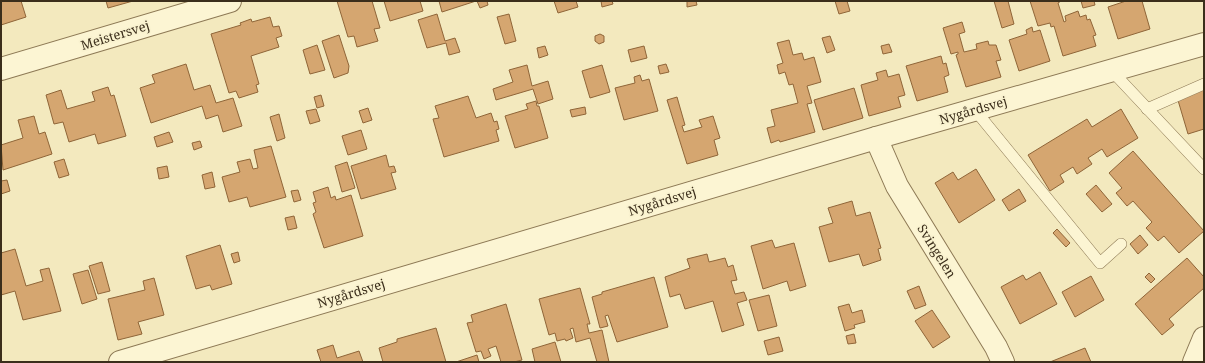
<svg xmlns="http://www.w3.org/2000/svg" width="1205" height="363" font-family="'Noto Serif',serif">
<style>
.building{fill:#d5a670;stroke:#8f6538}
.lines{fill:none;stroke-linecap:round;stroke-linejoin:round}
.lane-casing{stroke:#8d7955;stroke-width:12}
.street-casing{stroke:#8d7955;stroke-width:24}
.lane{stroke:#fcf5d3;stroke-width:11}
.street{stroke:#fcf5d3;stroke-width:22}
.labels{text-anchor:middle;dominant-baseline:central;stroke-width:3.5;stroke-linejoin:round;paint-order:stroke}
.street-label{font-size:13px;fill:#3b2e1b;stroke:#f9f2cf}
</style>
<rect width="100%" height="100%" fill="#f3e9be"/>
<g class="building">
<path d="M1,1h20l5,16 -25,8z"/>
<path d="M106,1h27l-25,7z"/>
<path d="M337,1h35l8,27 -6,1 4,12 -21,6 -3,-11 -6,1z"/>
<path d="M384,1h36l3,10 -33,10z"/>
<path d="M439,1h37l-34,11z"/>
<path d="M477,1h10l1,4 -8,3z"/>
<path d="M554,1h22l2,6 -20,6z"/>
<path d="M601,1h11l1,3 -11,3z"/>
<path d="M687,1h9l1,4 -10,2z"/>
<path d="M835,1h12l3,10 -11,3z"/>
<path d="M994,1h14l6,23 -12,4z"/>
<path d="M1030,1h31l-3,2 6,19 2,-1 -1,-5 13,-5 2,6 6,-2 1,5 3,-1 6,16 -3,1 3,10 -33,10 -9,-30 -3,1 -1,-4 -12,3z"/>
<path d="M1081,1h13l1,4 -12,3z"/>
<path d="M1126,1h16l8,28 -32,10 -10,-32z"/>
<path d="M437,14l8,27 10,-3 5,14 -11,3 -3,-12 -19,5 -9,-28z"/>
<path d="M509,14l7,27 -11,3 -8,-27z"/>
<path d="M270,17l3,10 6,-1 3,10 -6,2 3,9 -28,9 8,28 -3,1 2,7 -19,6 -3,-7 -7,2 -18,-59 30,-9 -1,-2 11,-4 1,3z"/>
<path d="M962,22l3,10 -6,2 5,18 13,-3 -1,-5 12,-3 1,4h7l5,15 -5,1 5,16 -35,10 -10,-32 2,-1v-2l-7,2 -8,-26z"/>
<path d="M1032,27l1,5 7,-2 10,31 -31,10 -10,-31 18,-6 -1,-4z"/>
<path d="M600,34l4,2v6l-5,2 -4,-3v-5z"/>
<path d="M339,35l10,31 -1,7 -14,5 -12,-37z"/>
<path d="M830,36l5,14 -8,3 -5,-15z"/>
<path d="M789,40l4,15 9,-2 2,7 10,-3 7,25 -14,4 5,17 -5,1 8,28 -35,10 -1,-2 -8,3 -4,-15 8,-2 -4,-16 27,-7 -5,-19 -4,1 -4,-13 -6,2 -2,-9 6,-2 -6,-20z"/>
<path d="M889,44l3,8 -9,2 -2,-8z"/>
<path d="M317,45l8,25 -15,4 -7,-24z"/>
<path d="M545,46l3,9 -9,3 -2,-10z"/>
<path d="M644,46l3,12 -16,4 -3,-12z"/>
<path d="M941,56l2,8 3,-1 3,12 -5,2 4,15 -31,9 -11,-35z"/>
<path d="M186,64l8,26 16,-5 6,18 17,-5 9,28 -19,6 -5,-17 -12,4 -4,-13 -51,17 -11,-35 15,-5 -3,-8z"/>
<path d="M666,64l3,8 -9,2 -2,-8z"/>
<path d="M527,65l5,21 16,-5 5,18 -15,5 -5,-15 -37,11 -3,-11 20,-7 -4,-12z"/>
<path d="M602,65l8,27 -20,6 -8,-27z"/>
<path d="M886,70l2,7 11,-3 6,21 -7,2 3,10 -32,9 -8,-31 17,-5 -2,-7z"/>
<path d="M640,75l2,6 7,-2 9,32 -34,9 -9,-32 20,-5 -1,-6z"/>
<path d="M108,87l3,9 3,-1 12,41 -28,8 -3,-10 -26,8 -6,-20 -9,2 -8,-29 15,-5 6,19 28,-8 -3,-9z"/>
<path d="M854,88l9,30 -40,12 -9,-30z"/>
<path d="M1204,89v40l-16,5 -11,-37z"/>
<path d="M321,95l3,11 -7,2 -3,-11z"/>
<path d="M468,96l8,22 15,-5 3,9 3,-1 2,8 -3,1 3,11 -55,16 -11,-38 6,-1 -4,-12z"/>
<path d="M677,97l8,28 -3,1 2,6 18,-5 -3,-7 14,-4 7,22 -6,2 4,15 -31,9 -20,-64z"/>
<path d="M536,101l1,5h2l9,32 -33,10 -10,-32 23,-7 -2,-5z"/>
<path d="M585,107l1,7 -14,3 -2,-7z"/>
<path d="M368,108l4,12 -9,3 -4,-12z"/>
<path d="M316,109l4,12 -10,3 -4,-13z"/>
<path d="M1121,109l17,29 -31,19 -5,-8 -14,9 4,6 -15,10 -4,-7 -13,8 4,7 -14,9 -22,-36 59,-36 5,8z"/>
<path d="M279,114l6,24 -8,3 -7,-24z"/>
<path d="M34,116l5,18 6,-2 7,22 -49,16 -2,-25 22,-7 -5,-18z"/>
<path d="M361,130l6,19 -19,6 -6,-19z"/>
<path d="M169,132l4,10 -16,5 -3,-10z"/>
<path d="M200,141l2,6 -8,3 -2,-7z"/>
<path d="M271,146l15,51 -36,10 -3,-10 -18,5 -7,-25 18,-5 -3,-10 13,-3 3,10 5,-1 -4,-18z"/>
<path d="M1133,151l71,80 -25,22 -15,-17 -6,5 -12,-13 6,-6 -19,-21 -6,5 -11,-13 6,-5 -13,-15z"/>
<path d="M386,155l3,12 5,-1 2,6 -5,1 5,16 -35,10 -10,-33z"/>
<path d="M64,159l5,16 -10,3 -5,-16z"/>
<path d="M347,162l8,26 -13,4 -7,-26z"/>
<path d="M167,166l2,11 -10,2 -2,-11z"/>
<path d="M976,169l19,31 -36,23 -24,-40 18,-11 5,8z"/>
<path d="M212,172l3,15 -10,2 -3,-14z"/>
<path d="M7,180l3,11 -9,3v-13z"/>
<path d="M1096,185l16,19 -10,8 -16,-18z"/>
<path d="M328,187l3,11 4,-2 1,4 15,-5 12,41 -39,12 -11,-34 3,-2 -3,-9 3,-1 -3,-10z"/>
<path d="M1019,189l7,12 -17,10 -7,-11z"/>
<path d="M298,190l3,10 -7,2 -3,-11z"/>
<path d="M852,201l4,15 14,-4 11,36 -3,1 3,11 -18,6 -4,-12 -30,8 -10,-35 14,-4 -5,-15z"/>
<path d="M294,216l3,12 -9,2 -3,-12z"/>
<path d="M1057,229l13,14 -4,4 -13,-14z"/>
<path d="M1140,235l8,10 -10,9 -8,-10z"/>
<path d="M772,240l3,8 19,-5 12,43 -16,5 -3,-10 -24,8 -12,-43z"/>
<path d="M220,245l12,39 -20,6 -2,-5 -14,4 -10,-33z"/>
<path d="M15,249l11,37 17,-5 -3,-11 9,-2 12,43 -38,9 -8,-29 -14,4v-42z"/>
<path d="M238,252l2,9 -6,2 -3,-9z"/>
<path d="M707,254l2,8 16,-4 3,9 5,-2 4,15 -6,1 4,13 9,-2 3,8 -10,3 7,22 -22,7 -9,-31 -28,8 -5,-15 -10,3 -5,-20 25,-9 -3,-9z"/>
<path d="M1187,258l17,19v11l-35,31 5,6 -12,10 -27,-31z"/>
<path d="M102,262l8,29 -12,3 -9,-28z"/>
<path d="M88,270l9,29 -15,5 -9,-30z"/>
<path d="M1040,272l17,32 -37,20 -19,-37 22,-12 3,5z"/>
<path d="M1149,273l6,6 -4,4 -6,-6z"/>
<path d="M1091,276l13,24 -29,17 -13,-25z"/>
<path d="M654,277l14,50 -51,15 -9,-27 -3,1 3,10 -8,2 -8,-31 10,-3v-2z"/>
<path d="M154,278l10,37 -26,7 4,12 -24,6 -10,-41 37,-9 -2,-9z"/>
<path d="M919,286l7,19 -11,4 -8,-18z"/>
<path d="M580,288l10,36h-3l2,9 13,-3 7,32h-12l-7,-24 -14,4 -3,-14 -3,1 3,9 -7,3 -1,-2 -8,2 -2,-8 -6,2 -10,-36z"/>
<path d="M769,295l8,31 -19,5 -9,-31z"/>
<path d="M506,304l16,56 -8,2h-13l-5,-16 -8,3 3,7 -7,3 -3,-8 -5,1 -9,-29 6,-1 -2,-7z"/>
<path d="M849,304l3,9 10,-3 3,12 -11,3 1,3 -10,3 -7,-24z"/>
<path d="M932,310l18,27 -17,11 -18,-27z"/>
<path d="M436,328l10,34h-63l-4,-14 18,-6v-3z"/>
<path d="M854,334l2,9 -8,1 -2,-8z"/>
<path d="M779,337l4,14 -15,4 -4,-14z"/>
<path d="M555,342l6,20h-26l-3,-13z"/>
<path d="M333,345l4,13 22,-7 4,11h-42l-4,-12z"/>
<path d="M1085,348l6,14h-41z"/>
<path d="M477,355l2,7h-23z"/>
</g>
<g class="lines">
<g class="lane-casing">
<g id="lane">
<path d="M1111,70l93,99"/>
<path d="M1147,109l57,-25"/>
<path d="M975,110l125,153 21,-19"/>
</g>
</g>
<g class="street-casing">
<g id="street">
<path d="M1,69l229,-68"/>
<path d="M876,138l21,48 99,161 7,15"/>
<path d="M120,362l756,-224 328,-94"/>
<path d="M1194,362l10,-24"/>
</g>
</g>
<use href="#lane" class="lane"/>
<use href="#street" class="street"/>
</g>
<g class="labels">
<g class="street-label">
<text transform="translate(115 35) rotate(-17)">Meistersvej</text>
<text transform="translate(973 110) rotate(-16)">Nygårdsvej</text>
<text transform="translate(662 201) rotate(-17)">Nygårdsvej</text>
<text transform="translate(937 251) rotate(58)">Svingelen</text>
<text transform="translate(351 293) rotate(-17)">Nygårdsvej</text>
</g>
</g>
<rect width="1205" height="363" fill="none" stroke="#3b2e1b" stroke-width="4"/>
</svg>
